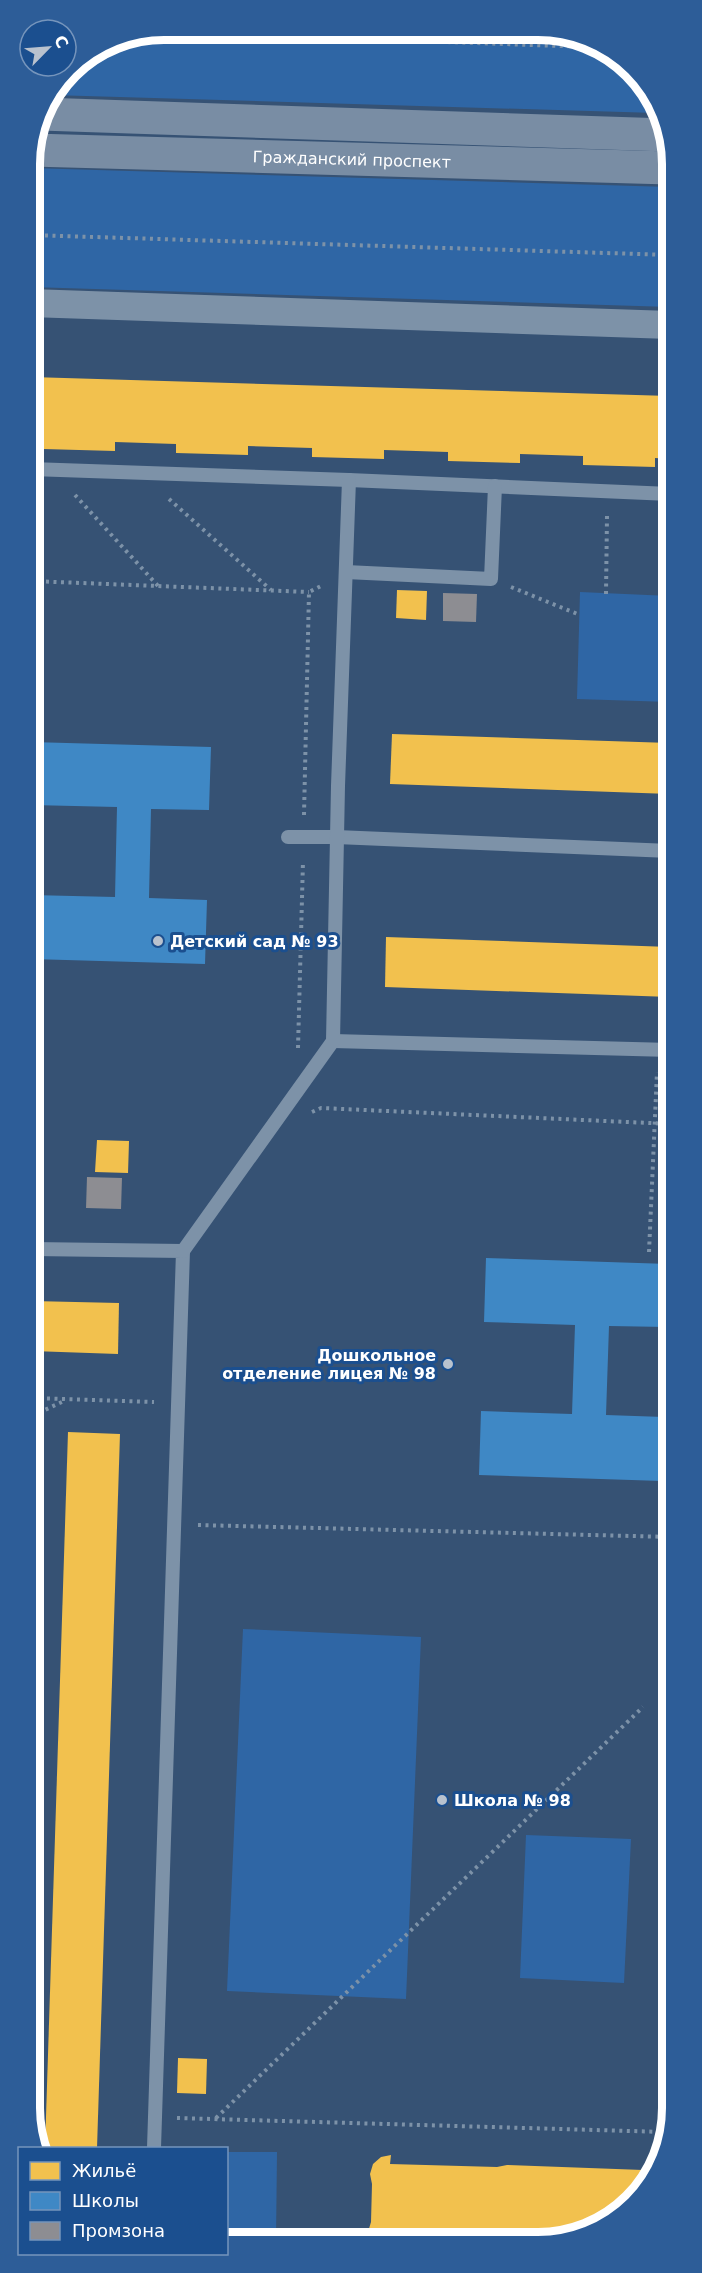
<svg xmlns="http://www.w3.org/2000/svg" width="702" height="2273" font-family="'DejaVu Sans',sans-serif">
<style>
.green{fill:#2f66a5}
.homes{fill:#f2c14e}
.schools{fill:#3f88c5}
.industry{fill:#8d8d92}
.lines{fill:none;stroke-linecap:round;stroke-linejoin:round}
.path{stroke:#7d92a8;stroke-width:4;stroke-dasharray:3 4.5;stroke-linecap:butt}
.lane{stroke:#7d92a8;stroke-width:14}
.street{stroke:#7d92a8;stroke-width:28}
.secondary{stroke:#798da4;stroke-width:33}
.poi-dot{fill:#b9c2ce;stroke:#1b4f8f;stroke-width:2}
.labels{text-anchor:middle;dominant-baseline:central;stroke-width:6;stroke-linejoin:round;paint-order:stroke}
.street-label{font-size:16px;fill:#fff;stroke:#1b4f8f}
.poi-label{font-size:16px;font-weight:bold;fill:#fff;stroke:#1b4f8f;text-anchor:start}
.rim{fill:none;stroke:#fff;stroke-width:8}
</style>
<rect width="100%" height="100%" fill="#365274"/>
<g class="green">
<path d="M165,30l399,3 69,37 23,43 -605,-18 19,-26 43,-29z"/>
<path d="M30,168l640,19v120l-640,-20z"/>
<path d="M580,592l90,4v106l-93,-3z"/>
<path d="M31,1138h8l-1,58h-7z"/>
<path d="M243,1629l178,8 -15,362 -179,-8z"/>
<path d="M526,1835l105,4 -7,144 -104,-5z"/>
<path d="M227,2152h50l-1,88h-49z"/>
</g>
<g class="homes">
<path d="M31,377l639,19v63l-15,-1v9l-72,-2v-9l-63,-2v9l-72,-2v-9l-64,-2v9l-72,-2v-9l-64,-2v9l-72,-2v-9l-61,-2v9l-72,-2v-9h-12z"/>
<path d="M397,590l30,1 -1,29 -30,-2z"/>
<path d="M392,734l278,9v51l-280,-10z"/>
<path d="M386,937l284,10v50l-285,-10z"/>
<path d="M97,1140l32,1 -1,32 -33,-1z"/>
<path d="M32,1301l87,2 -1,51 -86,-3z"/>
<path d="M68,1432l52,2 -23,714h-52z"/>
<path d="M178,2058l29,1 -1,35 -29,-1z"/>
<path d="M391,2155l-1,9 107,3 10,-2 136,5v6l4,1 -8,20 -76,43h-193l-2,-8 3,-10 1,-38 -2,-10 3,-10 8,-7z"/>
</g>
<g class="schools">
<path d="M31,742l180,5 -2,63 -58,-1 -2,89 58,2 -2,64 -174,-5v-64l84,2 2,-90 -86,-2z"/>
<path d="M486,1258l183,6 -2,63 -58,-1 -3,89 58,2 -2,64 -183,-6 2,-64 91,3 3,-89 -91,-3z"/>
</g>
<g class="industry">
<path d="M443,593l34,1 -1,28 -33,-1z"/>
<path d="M87,1177l35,1 -1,31 -35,-1z"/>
</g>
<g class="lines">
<g class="path">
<path d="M155,32l436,15"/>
<path d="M30,235l640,20"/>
<path d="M75,495l84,92"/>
<path d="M169,499l102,91"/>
<path d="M31,581l278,11"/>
<path d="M511,587l69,28"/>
<path d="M606,594l1,-78"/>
<path d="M304,815l5,-223 12,-6"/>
<path d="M298,1048l5,-187"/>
<path d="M312,1112l9,-4 350,16"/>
<path d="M649,1252l8,-180"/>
<path d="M32,1398l122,4"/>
<path d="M32,1416l34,-16"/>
<path d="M198,1525l473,12"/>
<path d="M177,2118l488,14"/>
<path d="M216,2118l427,-411"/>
</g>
<g class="lane">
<path d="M31,469l318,11 321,14"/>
<path d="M346,572l145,7 4,-93"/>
<path d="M288,837h48l334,14"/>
<path d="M333,1041l338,9"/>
<path d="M32,1249l151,2 -29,897"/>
<path d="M183,1251l150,-210 5,-255 11,-306"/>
</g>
<path class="street" d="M30,303l640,22"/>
<g class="secondary">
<path d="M41,114l626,21"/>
<path id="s1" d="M32,150l638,18"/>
</g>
</g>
<g class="poi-dot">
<circle cx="158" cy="941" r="6"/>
<circle cx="448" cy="1364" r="6"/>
<circle cx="442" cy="1800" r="6"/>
</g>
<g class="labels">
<g class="street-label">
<text stroke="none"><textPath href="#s1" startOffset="320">Гражданский проспект</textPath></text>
</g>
<g class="poi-label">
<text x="170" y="941">Детский сад № 93</text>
<text x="436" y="1355" text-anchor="end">Дошкольное<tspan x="436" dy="18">отделение лицея № 98</tspan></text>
<text x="454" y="1800">Школа № 98</text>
</g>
</g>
<path d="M0 0H702V2273H0ZM164 40H538A124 124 0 0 1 662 164V2108A124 124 0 0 1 538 2232H164A124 124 0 0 1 40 2108V164A124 124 0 0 1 164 40Z" fill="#2d5d98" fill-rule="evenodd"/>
<path class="rim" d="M164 40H538A124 124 0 0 1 662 164V2108A124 124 0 0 1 538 2232H164A124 124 0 0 1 40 2108V164A124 124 0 0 1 164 40Z"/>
<rect x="18" y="2147" width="210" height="108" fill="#1b4f8f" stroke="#7695bc" stroke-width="1.5"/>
<rect x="30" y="2162" width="30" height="18" fill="#f2c14e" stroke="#7695bc" stroke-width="1.5"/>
<text x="72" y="2177" font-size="18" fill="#ffffff">Жильё</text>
<rect x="30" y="2192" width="30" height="18" fill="#3f88c5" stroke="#7695bc" stroke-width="1.5"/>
<text x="72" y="2207" font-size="18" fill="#ffffff">Школы</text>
<rect x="30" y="2222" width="30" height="18" fill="#8d8d92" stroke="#7695bc" stroke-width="1.5"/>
<text x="72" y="2237" font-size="18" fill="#ffffff">Промзона</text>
<g transform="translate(48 48) rotate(65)"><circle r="28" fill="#1b4f8f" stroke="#7695bc" stroke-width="1.5"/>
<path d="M0-4.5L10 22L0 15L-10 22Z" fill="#b9c2ce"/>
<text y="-9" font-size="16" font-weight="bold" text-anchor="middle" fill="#ffffff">С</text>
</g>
</svg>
